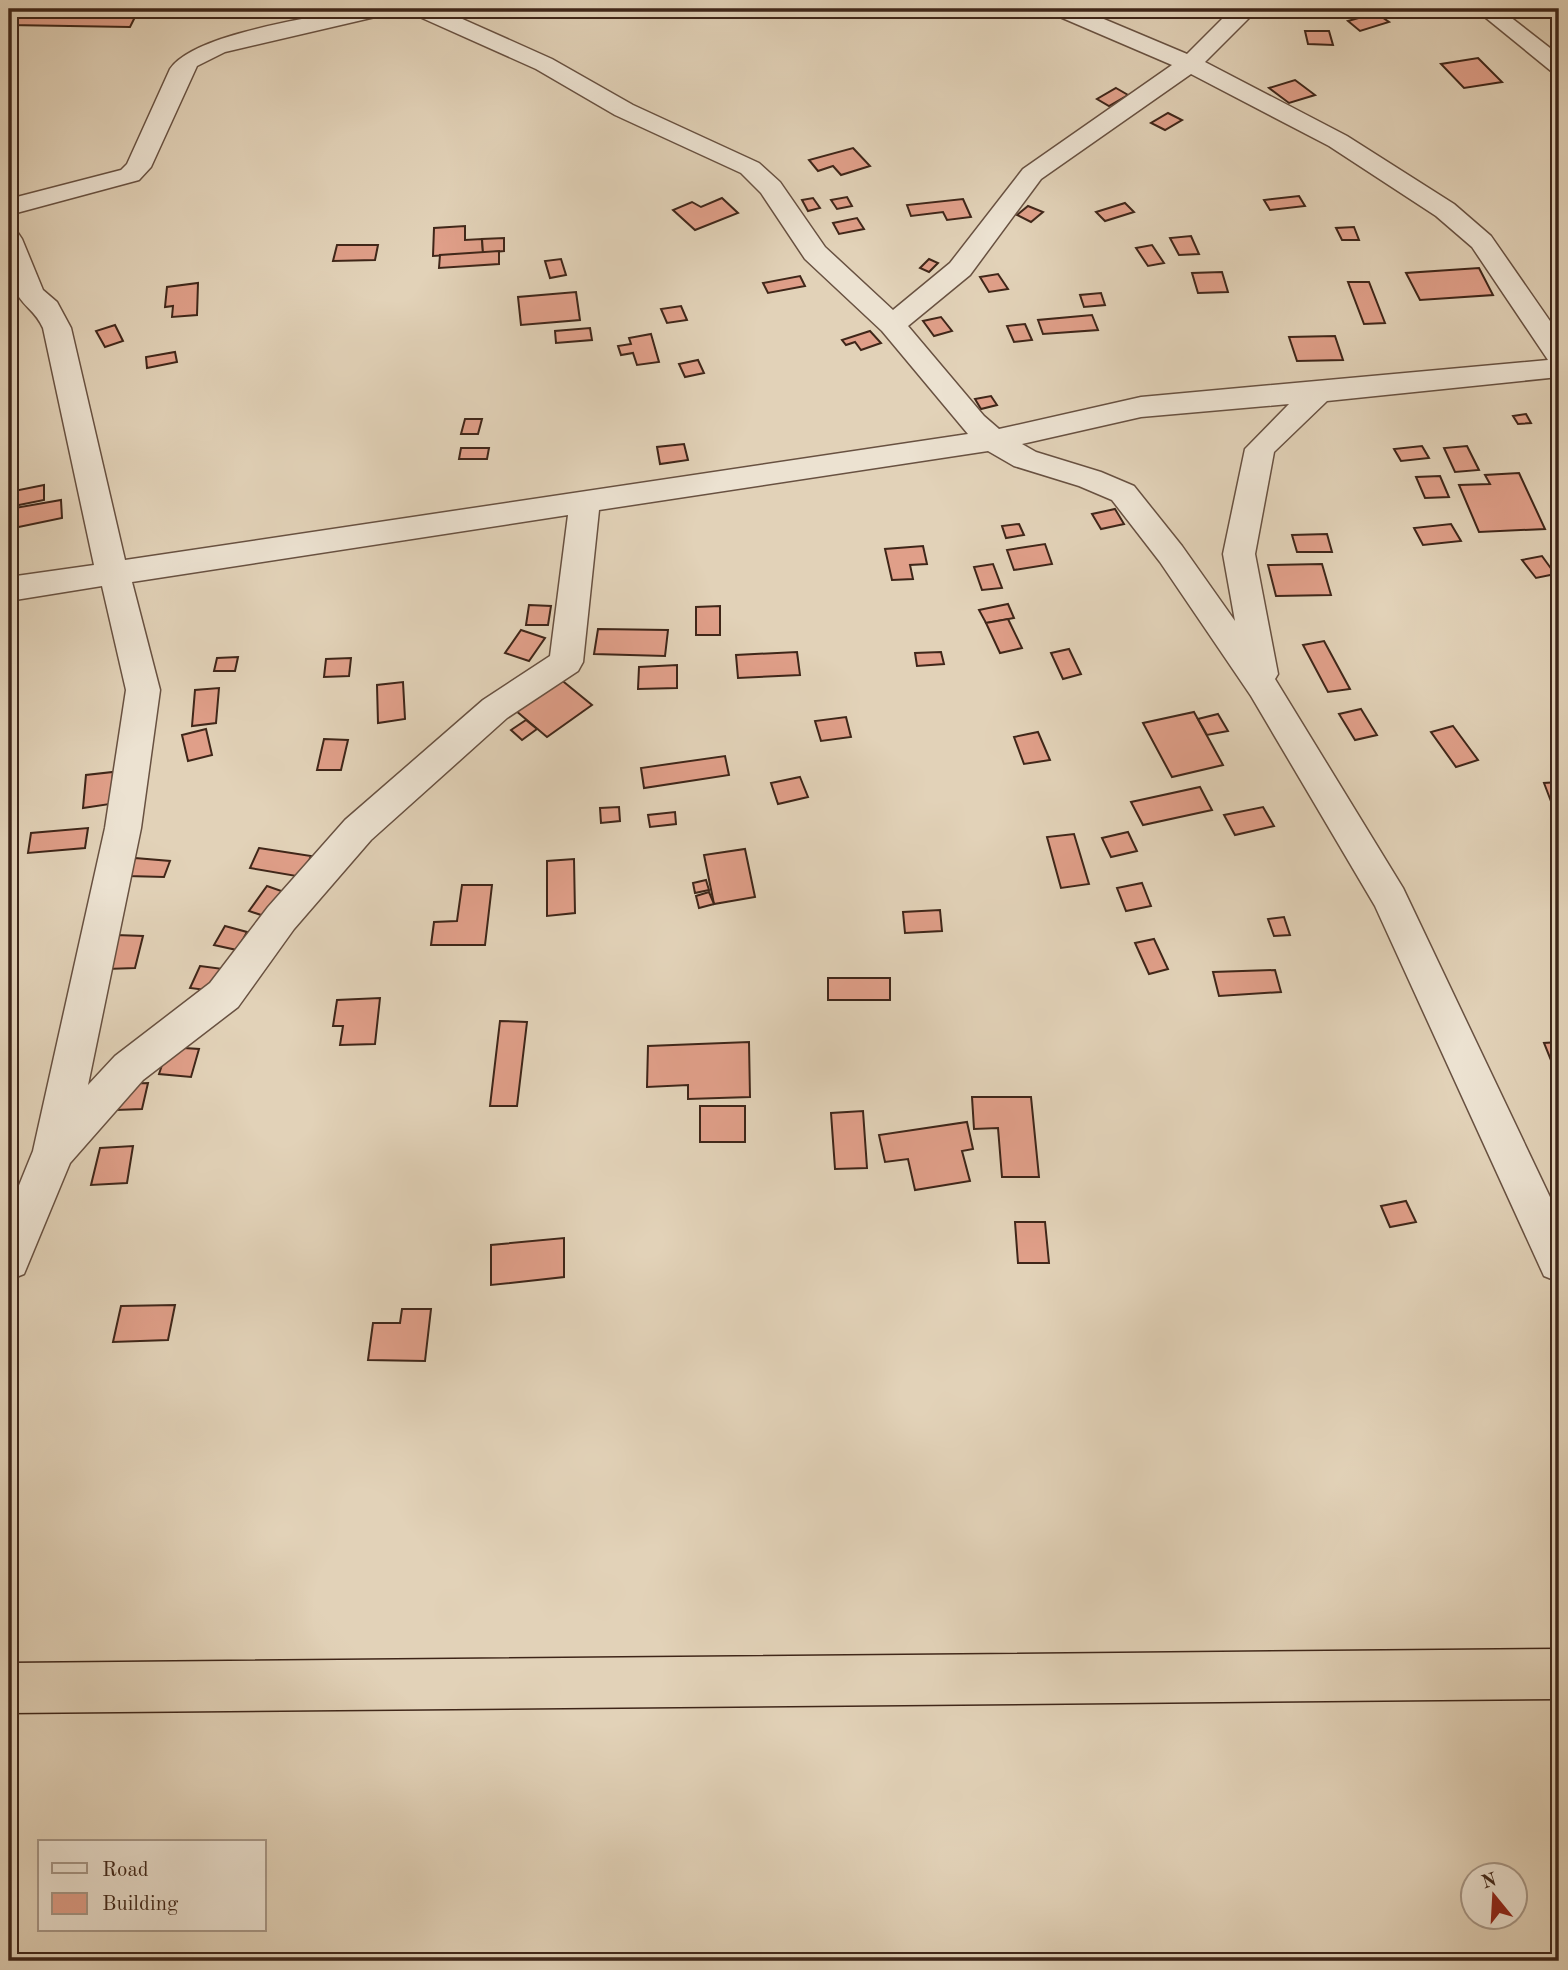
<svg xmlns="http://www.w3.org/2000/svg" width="1568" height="1970" font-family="'Old Standard TT',serif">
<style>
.building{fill:#e09f89;stroke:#3f2619;stroke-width:2}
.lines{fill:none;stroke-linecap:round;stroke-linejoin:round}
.street-casing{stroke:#685141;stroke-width:3}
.highway-casing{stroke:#3f2619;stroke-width:3}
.street{fill:#ece2d1;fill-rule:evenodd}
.highway{fill:#e2d2b8;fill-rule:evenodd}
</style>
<rect width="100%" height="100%" fill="#e2d2b8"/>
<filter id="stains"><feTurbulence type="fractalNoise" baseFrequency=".00286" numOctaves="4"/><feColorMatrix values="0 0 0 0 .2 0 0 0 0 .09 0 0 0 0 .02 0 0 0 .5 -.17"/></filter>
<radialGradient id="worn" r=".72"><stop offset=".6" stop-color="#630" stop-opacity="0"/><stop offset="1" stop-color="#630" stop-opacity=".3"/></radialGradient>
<g class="building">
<path d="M9,9h130l-9,18 -121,-2z"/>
<path d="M156,9h45l-2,4 -45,-1z"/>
<path d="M1376,13l13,9 -29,9 -12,-10z"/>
<path d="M1305,31h24l4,14 -25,-1z"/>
<path d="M1478,58l24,24 -38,6 -23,-24z"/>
<path d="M1295,80l20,15 -26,8 -20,-15z"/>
<path d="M1116,88l12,7 -19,11 -12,-7z"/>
<path d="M1168,113l14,7 -17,10 -14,-7z"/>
<path d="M853,148l17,18 -29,9 -8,-9 -15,5 -9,-11z"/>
<path d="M1299,196l6,10 -35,4 -6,-10z"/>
<path d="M847,197l5,9 -15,3 -6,-9z"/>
<path d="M722,198l16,15 -43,17 -22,-20 19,-8 9,5z"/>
<path d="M813,198l7,10 -12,3 -6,-11z"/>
<path d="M963,199l8,18 -24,3 -4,-8 -32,4 -4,-11z"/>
<path d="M1125,203l9,9 -29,9 -9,-9z"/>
<path d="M1028,206l15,6 -12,10 -14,-7z"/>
<path d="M857,218l7,11 -25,5 -6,-11z"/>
<path d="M465,226v14l17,-1 1,14 -50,3 1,-28z"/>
<path d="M1354,227l5,13h-17l-6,-12z"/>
<path d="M1191,236l8,18 -20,1 -9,-17z"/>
<path d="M504,238v13l-21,2 -1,-14z"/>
<path d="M337,245h41l-3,15 -42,1z"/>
<path d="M1152,245l12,18 -16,3 -12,-18z"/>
<path d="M499,251v13l-60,4 1,-13z"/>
<path d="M561,259l5,16 -16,3 -5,-17z"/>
<path d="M929,259l9,4 -9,9 -9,-4z"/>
<path d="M1479,268l14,27 -73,5 -14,-27z"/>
<path d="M1222,272l6,20 -30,1 -6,-20z"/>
<path d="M998,274l10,15 -19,3 -9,-15z"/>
<path d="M800,276l5,10 -37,7 -5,-10z"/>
<path d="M1348,282h21l16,41 -21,1z"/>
<path d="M198,283l-1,32 -25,2 1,-11 -8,1 2,-20z"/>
<path d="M576,292l4,28 -59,5 -3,-28z"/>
<path d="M1101,293l4,12 -21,2 -4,-12z"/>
<path d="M681,306l6,14 -20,3 -6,-14z"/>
<path d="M1092,315l6,15 -55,4 -5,-14z"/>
<path d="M941,317l11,14 -18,5 -11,-15z"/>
<path d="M1025,324l7,16 -18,2 -7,-16z"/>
<path d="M115,325l8,16 -18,6 -9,-16z"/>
<path d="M590,328l2,12 -36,3 -1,-12z"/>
<path d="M870,331l11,12 -20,7 -6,-8 -9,3 -4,-5z"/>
<path d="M651,334l8,28 -22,3 -4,-12 -12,2 -3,-9 13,-2 -2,-6z"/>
<path d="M1335,336l8,24 -46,1 -8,-24z"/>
<path d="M175,352l2,10 -30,6 -1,-11z"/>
<path d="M698,360l6,13 -19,4 -6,-13z"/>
<path d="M991,396l6,9 -16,4 -6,-10z"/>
<path d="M1526,414l5,9 -13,1 -5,-8z"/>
<path d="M465,419h17l-4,15h-17z"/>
<path d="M684,444l4,16 -28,4 -3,-17z"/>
<path d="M1422,446l7,12 -28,3 -7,-12z"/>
<path d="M1467,446l12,24 -24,2 -11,-24z"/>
<path d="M461,448h28l-2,11h-28z"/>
<path d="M1519,473l26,56 -66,3 -20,-47 31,-1 -5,-9z"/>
<path d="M1440,476l9,21 -24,1 -9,-21z"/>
<path d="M44,485v15l-35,7v-15z"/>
<path d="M61,500l1,18 -53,11v-20z"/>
<path d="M1115,509l9,15 -23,5 -9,-15z"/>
<path d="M1019,524l5,11 -18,3 -4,-12z"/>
<path d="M1451,524l10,17 -38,4 -9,-17z"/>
<path d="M1327,534l5,18h-35l-5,-17z"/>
<path d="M1045,544l7,20 -38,6 -7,-20z"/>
<path d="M923,546l4,18 -17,1 3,14 -21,1 -7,-31z"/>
<path d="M1542,556l13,18 -19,4 -14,-18z"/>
<path d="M993,564l9,24 -20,2 -8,-23z"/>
<path d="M1322,564l9,31 -55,1 -8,-31z"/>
<path d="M1008,604l6,14 -28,5 -7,-13z"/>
<path d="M529,605l22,1 -3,19h-22z"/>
<path d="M720,606v29h-24v-28z"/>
<path d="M1008,619l14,29 -22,5 -14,-30z"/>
<path d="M598,629l70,1 -3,26 -71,-2z"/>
<path d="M521,630l24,8 -16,23 -24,-8z"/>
<path d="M1324,641l26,48 -22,3 -25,-47z"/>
<path d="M1069,649l12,25 -18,5 -12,-26z"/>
<path d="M797,652l3,23 -62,3 -2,-23z"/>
<path d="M941,652l3,12 -27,2 -2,-13z"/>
<path d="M238,657l-3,14h-21l3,-13z"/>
<path d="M351,658l-2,18 -25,1 2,-18z"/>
<path d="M677,665v23l-39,1 1,-22z"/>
<path d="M559,678l33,27 -45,32 -32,-27z"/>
<path d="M403,682l2,37 -27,4 -1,-38z"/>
<path d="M219,688l-3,35 -24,3 3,-36z"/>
<path d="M1361,709l16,26 -22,5 -16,-26z"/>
<path d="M1194,712l29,53 -51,12 -29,-54z"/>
<path d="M1218,714l10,17 -21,4 -9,-16z"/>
<path d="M846,717l5,20 -30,4 -6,-20z"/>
<path d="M526,720l11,9 -15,11 -11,-10z"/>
<path d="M1453,726l25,34 -22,7 -25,-35z"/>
<path d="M206,729l6,26 -24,6 -6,-26z"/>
<path d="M1038,732l12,28 -26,4 -10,-27z"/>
<path d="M324,739l24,1 -7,30h-24z"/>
<path d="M725,756l4,19 -85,13 -3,-20z"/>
<path d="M113,772l-3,32 -27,4 3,-33z"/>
<path d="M800,777l8,20 -30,7 -7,-21z"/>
<path d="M1559,782v21l-7,1 -8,-21z"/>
<path d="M1200,787l12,23 -69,15 -12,-23z"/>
<path d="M619,807l1,14 -19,2 -1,-15z"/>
<path d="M1263,807l11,19 -39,9 -11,-20z"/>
<path d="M675,812l1,12 -26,3 -2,-12z"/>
<path d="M88,828l-3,20 -57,5 3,-20z"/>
<path d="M1128,832l9,19 -26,6 -9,-19z"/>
<path d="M1074,834l15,50 -28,4 -14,-51z"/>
<path d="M259,848l52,8 -9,21 -52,-9z"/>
<path d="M745,849l10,48 -41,7 -10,-49z"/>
<path d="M135,858l35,3 -6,16 -36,-1z"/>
<path d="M574,859l1,54 -28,3v-55z"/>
<path d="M706,880l3,10 -14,3 -2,-10z"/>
<path d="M1142,883l9,23 -25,5 -9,-23z"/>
<path d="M462,885h30l-7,60h-54l3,-23 23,-1z"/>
<path d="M267,886l20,7 -17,25 -21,-7z"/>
<path d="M709,892l5,12 -15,4 -3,-12z"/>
<path d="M940,910l2,21 -37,2 -2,-21z"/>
<path d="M1284,917l6,18 -16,1 -6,-17z"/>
<path d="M225,926l22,6 -10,18 -23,-5z"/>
<path d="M116,935l27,1 -8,32 -28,1z"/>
<path d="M1154,939l14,30 -19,5 -14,-31z"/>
<path d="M200,966l23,3 -9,22 -24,-3z"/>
<path d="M1275,970l6,22 -62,4 -6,-24z"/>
<rect x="828" y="978" width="62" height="22"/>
<path d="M380,998l-5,46 -35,1 3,-19h-10l4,-26z"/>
<path d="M500,1021l27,1 -10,84h-27z"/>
<path d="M749,1042l1,55 -62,2v-14l-41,2 1,-41z"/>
<path d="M1559,1042v38l-15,-37z"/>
<path d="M168,1047l31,2 -8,28 -32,-3z"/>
<path d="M148,1083l-6,26 -26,1 6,-26z"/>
<path d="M972,1097h59l8,80h-37l-4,-49 -24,1z"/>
<rect x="700" y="1106" width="45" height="36"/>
<path d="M863,1111l4,57 -32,1 -4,-56z"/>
<path d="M967,1122l6,27 -11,2 8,30 -55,9 -7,-31 -23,3 -6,-27z"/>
<path d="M133,1146l-6,37 -36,2 9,-37z"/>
<path d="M1406,1201l10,21 -26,5 -9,-21z"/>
<path d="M1015,1222h30l4,41h-31z"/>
<path d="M564,1238v39l-73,8v-40z"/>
<path d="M175,1305l-7,35 -55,2 8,-36z"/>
<path d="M402,1309h29l-6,52 -57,-1 5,-37h27z"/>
</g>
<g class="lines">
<g class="street-casing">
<g id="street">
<path d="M351,9h41l-4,5 -163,38 -28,14 -46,101 -12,13 -130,35v-16l112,-29 6,-6 43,-95c24,-35 138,-50 181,-60z"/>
<path d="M409,9h31l112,50 81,46 126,58 21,19 45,65 68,63 57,-47 73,-94 149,-104 -119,-51 -3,-5h30l107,45 45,-45h35l-3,5 -14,3 -45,45 142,74 107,68 37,32 68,98v43l-232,24 -53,51 -19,102 23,120 -3,5 128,209 156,328v66l-15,-6 -169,-370 -124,-210 -91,-134 -48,-62 -33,-14 -65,-20 -26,-15 -389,59 -16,152 -5,9 -71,47 -136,122 -77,89 -56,78 -95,73 -73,83 -46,111 -15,6v-70l24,-59 72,-323 21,-138 -24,-104 -93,15v-24l85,-12 -51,-237c-8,-17 -15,-18 -24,-31 -13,-20 -10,-43 -10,-66l9,2 4,6 21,51 14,12 14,26 54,232 843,-126 -86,-103 -77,-72 -44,-66 -20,-20 -126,-58 -79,-46 -123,-55zM1191,74l138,72 107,70 36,31 76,113 -407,37 -142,32 -15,-13 -76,-90 62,-51 71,-96zM1289,404l-44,45 -22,105 12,67 -53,-75 -48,-60 -33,-14 -65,-20 -14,-8 119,-27zM568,515l-18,141 -67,44 -138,120 -77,87 -58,76 -95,73 -27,29 53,-257 19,-138 -28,-108z"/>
<path d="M1475,9h25l59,46v18l-8,-2z"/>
</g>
</g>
<g class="highway-casing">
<path id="highway" d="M1559,1649v50l-1550,14v-50z"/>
</g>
<use href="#street" class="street"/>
<use href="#highway" class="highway"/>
</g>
<rect width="1568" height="1970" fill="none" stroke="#e2d2b8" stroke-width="35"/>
<rect x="10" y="10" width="1547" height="1949" fill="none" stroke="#3f2619" stroke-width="3.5"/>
<rect x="18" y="18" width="1533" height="1935" fill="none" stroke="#3f2619" stroke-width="2"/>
<rect x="38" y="1840" width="228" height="91" fill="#ece2d1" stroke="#a79787" stroke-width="2"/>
<rect x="52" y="1863" width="35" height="10" fill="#ece2d1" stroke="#a79787" stroke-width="2"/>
<text x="102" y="1876" font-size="21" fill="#3f2619">Road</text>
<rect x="52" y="1893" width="35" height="21" fill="#e09f89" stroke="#a79787" stroke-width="2"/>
<text x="102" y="1910" font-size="21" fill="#3f2619">Building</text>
<g transform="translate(1494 1896) rotate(342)"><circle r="33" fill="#ece2d1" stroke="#a79787" stroke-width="2"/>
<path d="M0-5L12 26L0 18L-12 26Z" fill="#8f2418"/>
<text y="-10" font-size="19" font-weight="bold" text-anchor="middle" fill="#3f2619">N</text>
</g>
<rect width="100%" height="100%" filter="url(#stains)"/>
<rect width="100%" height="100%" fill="url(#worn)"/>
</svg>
